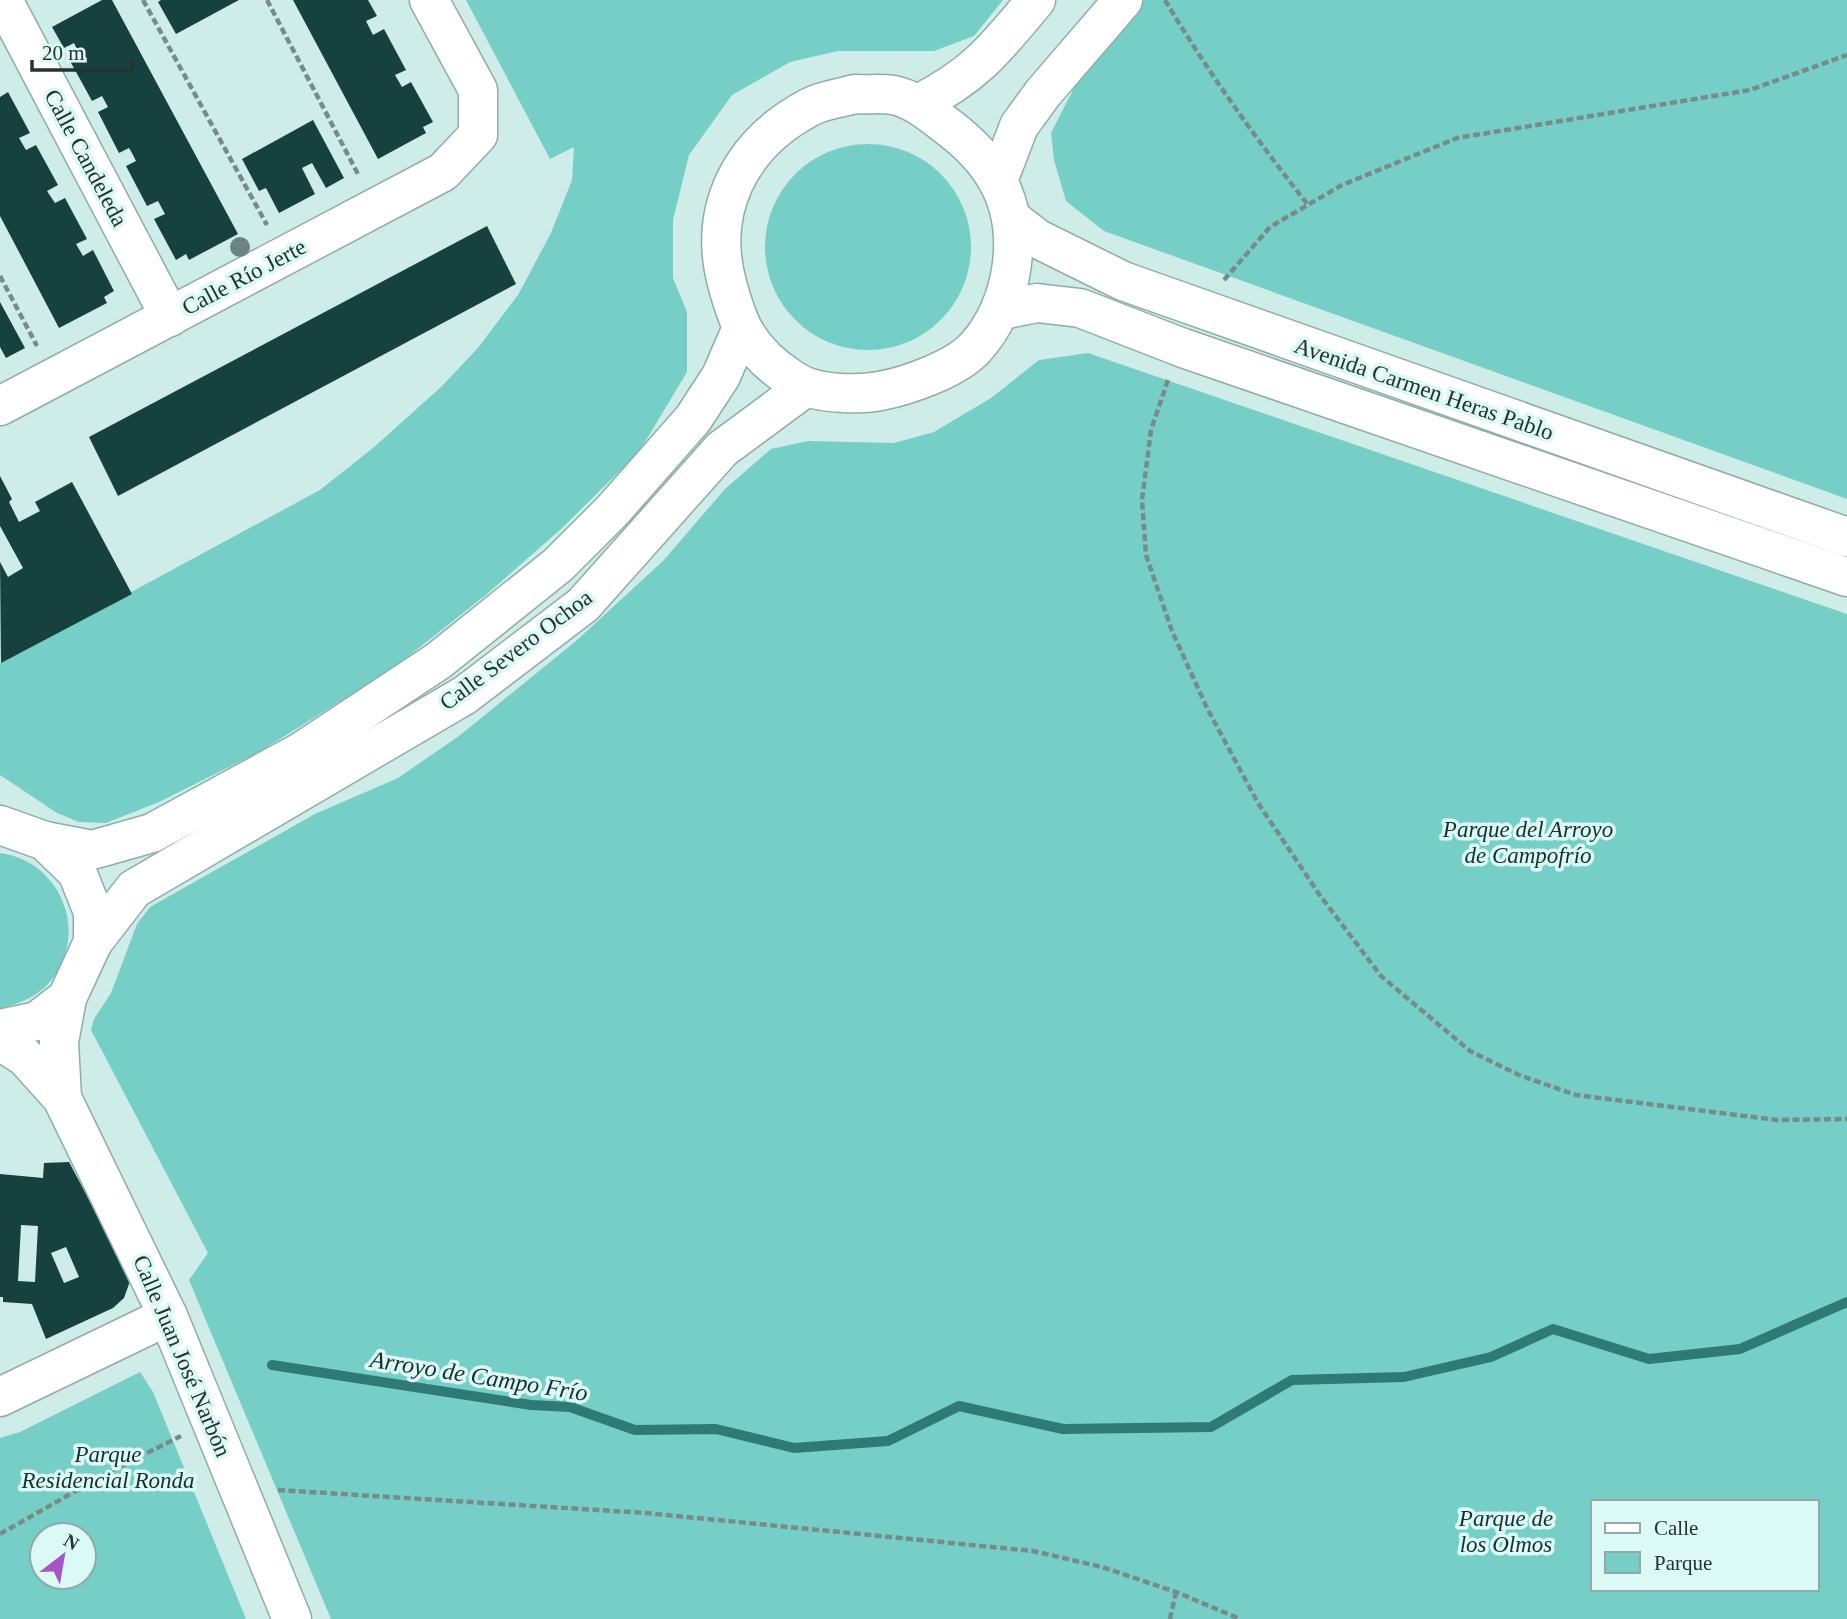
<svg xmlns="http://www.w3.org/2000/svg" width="1847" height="1619" font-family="Georgia,serif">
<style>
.green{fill:#75cfc6;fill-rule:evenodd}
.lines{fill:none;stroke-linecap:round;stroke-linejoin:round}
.stream{stroke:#2e7a74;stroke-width:10}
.building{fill:#17413e;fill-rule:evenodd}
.minor-casing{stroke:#90aca9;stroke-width:41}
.major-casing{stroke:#90aca9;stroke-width:41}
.path{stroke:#778c89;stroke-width:4.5;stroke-dasharray:7 3.5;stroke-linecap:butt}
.minor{stroke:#fff;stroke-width:38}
.major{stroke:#fff;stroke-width:38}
.tree{fill:#6a8481}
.labels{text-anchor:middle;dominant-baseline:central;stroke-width:7;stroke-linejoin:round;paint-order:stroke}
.street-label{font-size:23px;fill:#263230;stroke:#dbf9f5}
.park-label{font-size:23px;font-style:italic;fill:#182f2d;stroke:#dbf9f5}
.water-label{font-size:24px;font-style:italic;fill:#172e2c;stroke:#dbf9f5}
</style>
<rect width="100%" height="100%" fill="#ceece8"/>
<g class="green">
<path d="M466,0h537l-29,36 -40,15h-96l-48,11 -58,33 -43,60 -16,65v58l14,34v60l-48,80 -78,77 -74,65 -91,72 -135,85 -102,51 -53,21 -27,-1 -22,-9 -57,-38v-112l320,-173 53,-42 68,-61 36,-38 41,-54 33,-62 21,-53 2,-33 -24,12z"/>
<path d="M1144,0h703v499l-743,-268 -38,-30 -12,-41 -3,-27 29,-57z"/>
<circle cx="868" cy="247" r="103"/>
<path d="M1088,353l759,261v1005h-1516l-142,-339 19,-27 -117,-223 3,-11 17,-26 26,-69 13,-17 165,-93 83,-36 61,-42 117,-95 87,-80 62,-72 46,-40 37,-8 86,2 40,-11 57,-34 48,-38zM1593,1502h224v87h-224z"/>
<path d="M0,853c62,8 91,83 49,130 -12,14 -30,20 -46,25h-3z"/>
<path d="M140,1372l13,20 93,227h-246v-181l20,-6zM42,1535h42v42h-42z"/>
</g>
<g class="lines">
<path class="stream" d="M272,1365l259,40 39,2 65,23 81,-1 78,19 94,-7 71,-35 104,23 148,-2 81,-47 112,-3 87,-20 62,-28 96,30 91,-10 107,-47"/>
</g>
<g class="building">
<path d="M102,0h10l126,234 -49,26 -3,-6 -10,6 -22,-41 11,-5 -7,-13 -11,5 -21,-40 10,-5 -4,-8 -3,-5 -10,5 -21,-41 10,-5 -6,-11 -10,5 -22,-40 10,-6 -6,-12 -10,5 -12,-21z"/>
<path d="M161,0h78l-63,34 -18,-32z"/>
<path d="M293,0h75l9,16 -11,5 7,14 11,-6 22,41 -11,5 7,12 9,-5 22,40 -10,5 3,6 -48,26z"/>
<path d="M8,92l22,41 -11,5 7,12 10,-5 22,40 -11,6 8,12 10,-5 22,41 -11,5 7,12 10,-6 21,41 -10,6 3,6 -48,25 -59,-112v-119z"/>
<path d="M313,120l31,58 -18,10 -14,-25 -10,5 13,26 -36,19 -13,-25 -7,3 -17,-32z"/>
<path d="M487,226l29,58 -398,212 -29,-59z"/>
<path d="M0,302l25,46 -19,10 -6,-11z"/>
<path d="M0,476l12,23 -3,3 10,20 21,-11 -5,-9 37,-20 60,112 -131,69 -1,-101 8,15 15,-9 -23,-42z"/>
<path d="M69,1162l59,111 1,11 -5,14 -11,10 -67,31 -14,-35 -29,-2v-5h-3v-123l43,4 1,-15zM21,1225l17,1 -3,56 -17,-1zM66,1247l13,30 -15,6 -13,-30z"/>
</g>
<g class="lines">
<g class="minor-casing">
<g id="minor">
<path d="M3,0l167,317"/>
<path d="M0,406l443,-234 35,-37v-45l-49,-90"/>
<path d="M0,1041l25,16 37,41 106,218 124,303"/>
<path d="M62,1098l-3,-56 8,-44"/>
<path d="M0,1397l168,-81"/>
</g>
</g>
<g class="major-casing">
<g id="major">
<path d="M855,94c12,1 26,-1 38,1 21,4 38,19 54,31 20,15 38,32 50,54 29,51 17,126 -22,168 -19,21 -68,38 -95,43 -21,4 -53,3 -73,-4 -12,-4 -30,-18 -40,-27 -24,-23 -30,-42 -39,-73 -22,-77 12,-143 82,-180 13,-7 31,-9 45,-13z"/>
<path d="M918,104c58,-29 78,-56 118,-104"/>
<path d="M998,181l21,-55 24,-33 80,-93"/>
<path d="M1012,219l26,20 85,42 724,256"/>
<path d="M1002,310l35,-7 43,5 103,40 664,229"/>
<path d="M0,825l45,16 32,31 16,40v30l-26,56 -30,23 -37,8"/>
<path d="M45,841l47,9 60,-17 147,-80 139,-92 120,-96 54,-54 81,-92 28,-43 20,-46"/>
<path d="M93,942l41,-53 331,-194 118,-90 139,-156 84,-62"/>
</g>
</g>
<g class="path">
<path d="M143,0l124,225"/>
<path d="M267,0l92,176"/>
<path d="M1165,0c43,72 91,139 143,205"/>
<path d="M0,276l37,70"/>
<path d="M1224,280l46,-53 72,-42 115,-47 293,-48 97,-35"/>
<path d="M1168,380l-17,50 -9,70 4,55 26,76 35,77 51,95 61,91 62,82 89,75 49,24 57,20 201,25 70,-1"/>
<path d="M278,1490l368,23 387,38 69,16 74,25 64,27"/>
<path d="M0,1534l111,-63 70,-35"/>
<path d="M1170,1619l6,-27"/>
</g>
<use href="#minor" class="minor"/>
<use href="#major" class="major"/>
</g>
<circle class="tree" cx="240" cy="247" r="10"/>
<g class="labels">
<g class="street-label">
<text transform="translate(86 158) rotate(62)">Calle Candeleda</text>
<text transform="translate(244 277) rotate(-28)">Calle Río Jerte</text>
<text transform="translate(1424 389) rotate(19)">Avenida Carmen Heras Pablo</text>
<text transform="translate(516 650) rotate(-37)">Calle Severo Ochoa</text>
<text transform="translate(182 1356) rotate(67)">Calle Juan José Narbón</text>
</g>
<g class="park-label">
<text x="1528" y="829">Parque del Arroyo<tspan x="1528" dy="26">de Campofrío</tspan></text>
<text x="108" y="1454">Parque<tspan x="108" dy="26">Residencial Ronda</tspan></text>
<text x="1506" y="1518">Parque de<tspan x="1506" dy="26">los Olmos</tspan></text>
</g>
<g class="water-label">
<text transform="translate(479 1376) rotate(9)">Arroyo de Campo Frío</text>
</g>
</g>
<rect x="1591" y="1500" width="228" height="91" fill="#dbf9f5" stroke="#93a9a6" stroke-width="2"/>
<rect x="1605" y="1523" width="35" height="10" fill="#ffffff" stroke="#93a9a6" stroke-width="2"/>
<text x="1654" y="1535" font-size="21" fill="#263230">Calle</text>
<rect x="1605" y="1552" width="35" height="21" fill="#75cfc6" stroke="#93a9a6" stroke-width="2"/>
<text x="1654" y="1570" font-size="21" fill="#263230">Parque</text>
<g transform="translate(63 1556) rotate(31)"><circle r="33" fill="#dbf9f5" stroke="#93a9a6" stroke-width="2"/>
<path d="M0-5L12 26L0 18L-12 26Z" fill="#a655c5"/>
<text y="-10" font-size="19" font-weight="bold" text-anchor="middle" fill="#263230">N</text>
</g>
<path d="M32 60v10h100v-10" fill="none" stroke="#263230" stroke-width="3.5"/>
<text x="42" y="60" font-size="21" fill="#263230" stroke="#dbf9f5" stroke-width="5" paint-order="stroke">20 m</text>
</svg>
